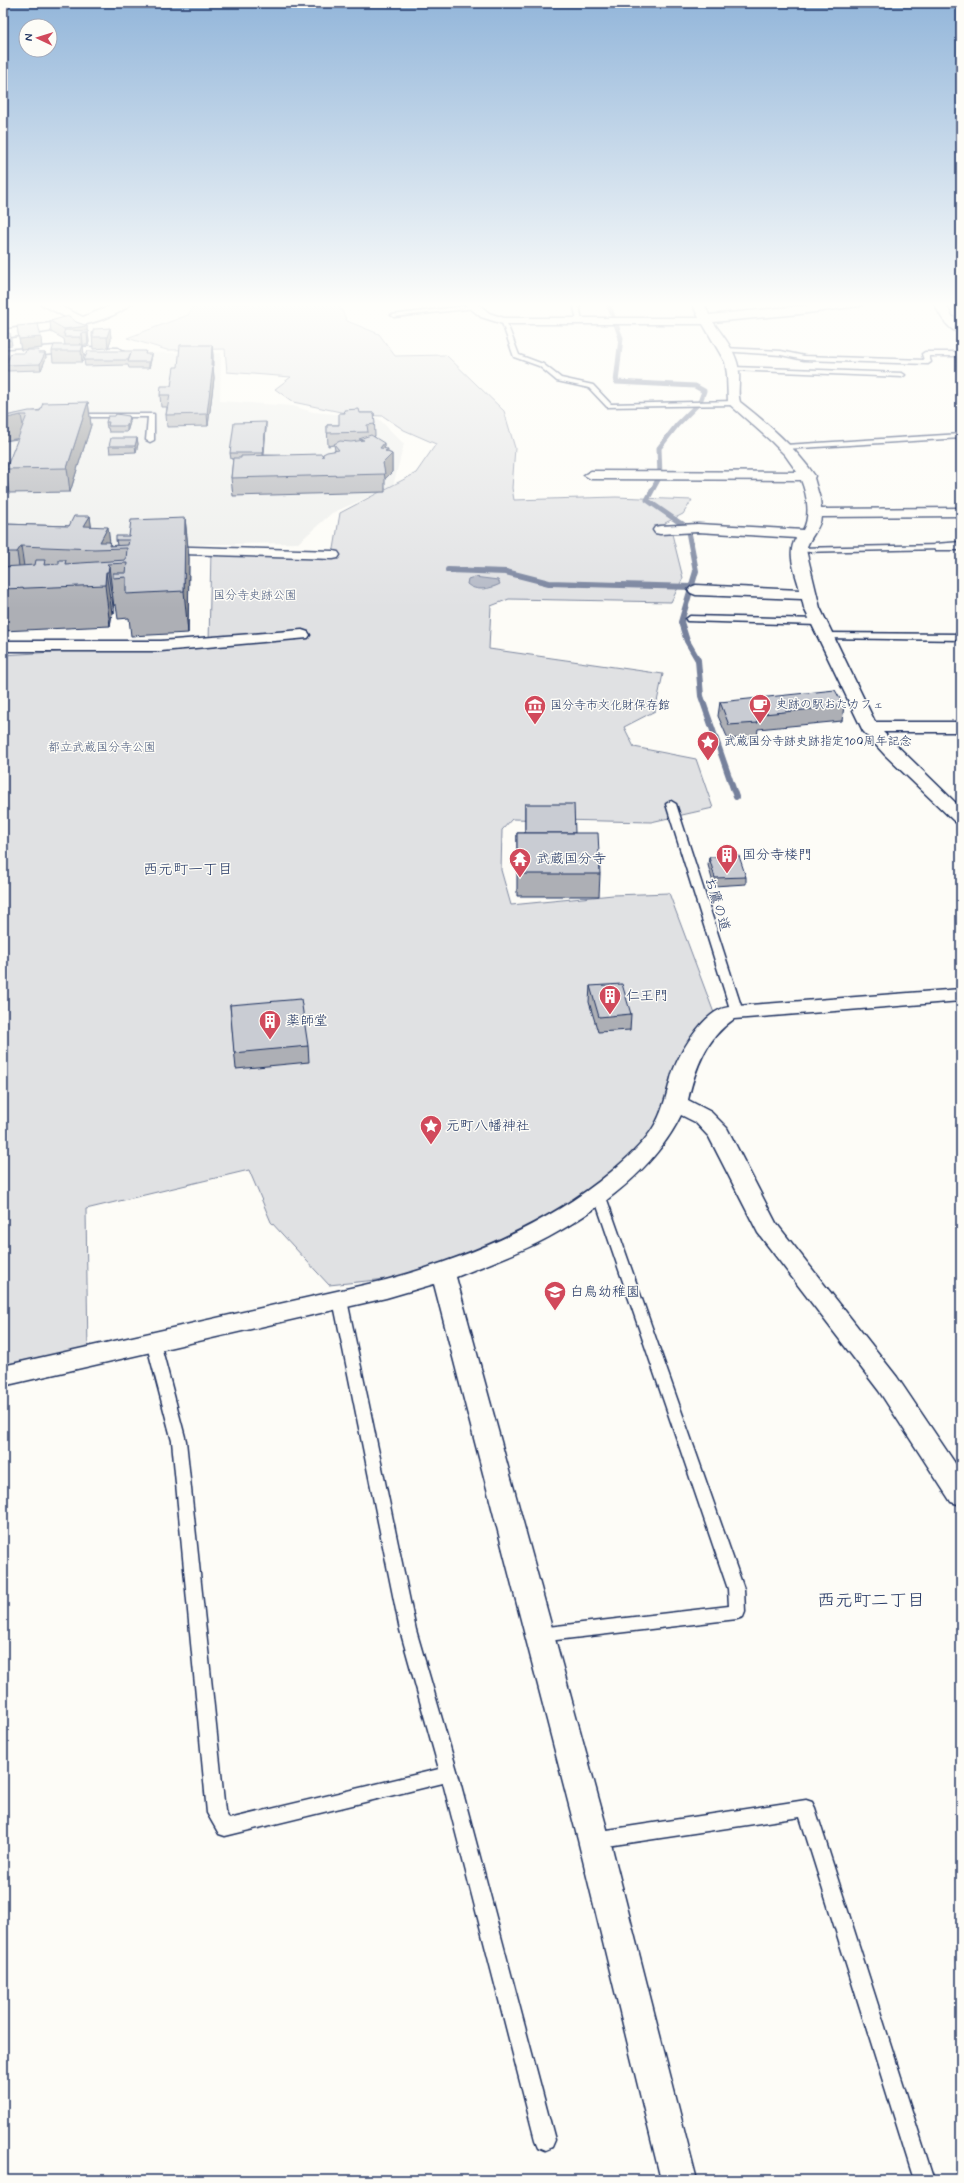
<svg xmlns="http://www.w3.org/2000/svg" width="964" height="2183" font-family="Mynerve,'Klee One',sans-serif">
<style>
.built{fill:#edeeec}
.green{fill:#e0e1e3;stroke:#7e88a0}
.water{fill:#b3b8c5;stroke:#76819c}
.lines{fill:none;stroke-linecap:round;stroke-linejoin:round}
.stream-far1{stroke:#76819c;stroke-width:5}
.stream{stroke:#76819c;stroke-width:6}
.lane-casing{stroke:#1b2f5e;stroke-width:3}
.street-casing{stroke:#1b2f5e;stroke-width:3}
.lane{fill:#fdfcf7;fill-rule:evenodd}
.street{fill:#fdfcf7;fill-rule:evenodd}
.wall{fill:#adafb5;stroke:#1b2f5e}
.shaded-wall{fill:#8d8f94;stroke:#1b2f5e}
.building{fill:#c9ccd3;stroke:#1b2f5e}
.labels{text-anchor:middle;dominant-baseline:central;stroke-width:3;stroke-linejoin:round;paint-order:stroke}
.far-park-label{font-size:12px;fill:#4c5c7f;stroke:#fdfcf7}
.far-poi-label{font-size:12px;fill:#1b2f5e;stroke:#fdfcf7;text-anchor:start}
.poi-label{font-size:14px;fill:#1b2f5e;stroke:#fdfcf7;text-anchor:start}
.street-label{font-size:14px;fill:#1b2f5e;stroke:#fdfcf7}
.neighbourhood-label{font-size:15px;fill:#1b2f5e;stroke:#fdfcf7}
.near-neighbourhood-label{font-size:18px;fill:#1b2f5e;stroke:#fdfcf7}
</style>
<rect width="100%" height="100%" fill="#fdfcf7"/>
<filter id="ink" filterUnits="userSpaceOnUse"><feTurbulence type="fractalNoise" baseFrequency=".025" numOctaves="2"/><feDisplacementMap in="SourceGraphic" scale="8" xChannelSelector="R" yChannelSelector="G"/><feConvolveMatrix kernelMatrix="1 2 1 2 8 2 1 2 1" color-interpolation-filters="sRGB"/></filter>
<g filter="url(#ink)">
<path class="built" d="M55,353h166l-1,48 73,5 20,6 65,6 26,26 -11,42 -61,27 -34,30 -295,4v-191z"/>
<path class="green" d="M197,303h141l9,18 32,13 16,22 51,-1 58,56 11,37 -3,40 2,12 102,-3 76,3 -9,14 -18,9 6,7 12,48 -12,24 -162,-3 -18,7 -2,43 174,25 -8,37 -31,16 10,20 62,12 17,49 -62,14 -139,-3 -10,11 -1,40 10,35 102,-10 56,-2 48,128 -41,82 -77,91 -156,79 -114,12 -58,-63 -22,-52 -163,39 2,147 -85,20v-721l206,-12 2,-93 122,5 7,-42 76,-40 20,-29 -32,-14 -21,-14 -28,-1 -62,-13 -18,-13 16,-12 -64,-5 -2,-23 -58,1 -40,-12 61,-23z"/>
<path class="water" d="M474,577l24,3 2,4c-10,5 -24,8 -33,0l1,-5z"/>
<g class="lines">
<path class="stream-far1" d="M608,303l13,35 -5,44 79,4 9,5 -4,11 -23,23 -18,23 1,28 -13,24 36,25"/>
<g class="stream">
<path d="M682,524l6,5 8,42 -15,51 6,19 11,19 3,36 35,101"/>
<path d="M448,570l58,2 43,11 143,4"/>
</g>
<g class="lane-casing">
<g id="lane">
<path d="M573,303h6l3,19 -5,-1z"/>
<path d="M474,305l2,3 -82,9 -3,-2z"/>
<path d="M501,320l5,1 13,34 24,9 18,14 32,7 18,19 123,-3 3,2 -3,2 -127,2 -18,-19 -32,-7 -18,-15 -25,-9z"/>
<path d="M724,348l57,3 23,5 120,4 -2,-6 3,-2h36v4h-32l2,6 -3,2 -124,-4 -23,-5 -59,-4v-2z"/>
<path d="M733,367l169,6 3,2 -3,2 -171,-7 -1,-1z"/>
<path d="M74,414h80v26l-4,2 -4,-2 2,-23h-76v-2z"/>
<path d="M961,434v4l-176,11 -4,-2 4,-2z"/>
<path d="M940,545h3v4l-145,3 -4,-2 4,-2z"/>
<path d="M690,616l128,3 4,3 -4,3 -131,-4 -1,-2z"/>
<path d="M825,633l136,1v6l-139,-2v-4z"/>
<path d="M671,801l5,3 67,208 -2,2h-8l-2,-2 -65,-208z"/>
<path d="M599,1190l6,4 139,395 1,23 -2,5 -6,2 -198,23 -6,-2 -2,-5 2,-5 6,-2 190,-22 -1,-17 -135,-395z"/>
<path d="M340,1295l5,2 2,3 69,330 42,144 97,366 -3,7 -7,3 -7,-3 -3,-7 -92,-357 -218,53 -6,-2 -12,-21 -35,-372 -26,-99 2,-4h10l2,4 26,99 39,370 4,8 210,-50 -39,-139 -67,-330 2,-3z"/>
<path d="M806,1800l6,2 3,6 119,372h-20l-114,-363 -206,31 -6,-2 -3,-6 3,-6 6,-2z"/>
</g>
</g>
<g class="street-casing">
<g id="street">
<path d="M39,303h15l29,14 35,-14h13c-19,23 -98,31 -128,35v-8l68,-10z"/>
<path d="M464,303h13l12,10 15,5h195l-7,-15h12l5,12 122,-12h33l-5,3 -59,8 -87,8c11,15 25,32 26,51 1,9 -2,19 1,29 28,22 55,45 75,74l-1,2 6,21 1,10 140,-1v8l-140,1c-1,13 -12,20 -15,33l14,58 55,114h86v10h-78l78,76v15l-6,-1 -70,-67 -22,-24 -59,-123 -2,-9 -106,-4 -5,-2 -3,-3 3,-3 5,-2 104,5c-4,-16 -14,-37 -4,-52l-98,-6 -38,2 -5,-1 -2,-3 2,-3 5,-1 38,-2 105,6c8,-14 4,-36 -2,-50l-210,-1 -7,-4 7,-4 206,1 -12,-17 -13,-13 -44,-39 -1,-29 -2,-12 -22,-38h-200l-22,-7z"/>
<path d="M934,303h11l7,13 9,8v9c-14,-3 -21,-18 -27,-30z"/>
<path d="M55,346l63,2 6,4 -6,4 -63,-2 -52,4v-8z"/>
<path d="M961,542v8h-26l-2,-3 2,-3z"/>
<path d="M158,546l175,5 5,1 2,3 -2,3 -5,1 -180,-6 -2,-3 2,-3z"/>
<path d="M302,630l6,2 2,3 -2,3 -147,13h-158v-10h158z"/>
<path d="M961,989v12l-227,18c-28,19 -39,50 -46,81l23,12 16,16 49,95 121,154 64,95v33l-10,-3 -72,-111 -121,-158 -49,-96 -14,-15 -14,-7c-26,54 -80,93 -132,122 -29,16 -62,27 -93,40l154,563 87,340h-36l-83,-340 -144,-556 -48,14 -383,88v-20l383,-86c81,-22 160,-54 225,-108 14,-12 29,-25 40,-41 11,-16 15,-35 20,-53 5,-21 29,-59 48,-68 5,-3 12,-3 18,-4z"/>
</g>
</g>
<use href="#lane" class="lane"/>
<use href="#street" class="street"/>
</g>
<g class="wall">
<path d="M50,321l26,1 11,4v5h1l1,11 -1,3h-5l1,11 -2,6h-29l-1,-11 13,-6 -1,-6 -13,-7z"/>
<path d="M17,326l25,22 -21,2z"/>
<path d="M110,328l1,11 -3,9 -15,1 -1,-16z"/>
<path d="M212,345l1,11v10l1,12 -6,48 -41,1 -1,-12 1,-8h-6l-1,-12 11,-9 7,-19z"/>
<path d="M39,353h6l1,5 -5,12 -34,1 -1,-6z"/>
<path d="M146,354l5,6 -2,8h-20l-1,-3 -43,1 -1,-6z"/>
<path d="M88,402l3,23 -21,67 -61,1 -3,-24 12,-30 -14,2 -1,4v-37h1l1,8z"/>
<path d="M360,413h14l1,23h-1l14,16 4,2v18l-7,7v13l-152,4 -2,-18 2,-19h-2l-1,-6 36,-25 -2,27 59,2 12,-7 -1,-5 -6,1 -1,-21h12z"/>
<path d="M129,416l1,6 -3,10h-18l-1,-4h-1l-1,-6z"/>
<path d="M137,438l1,6 -2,8 -26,1 -1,-7z"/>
<path d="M90,516l1,10 19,16 1,4 6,-1 -1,-5 69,-22 4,40 -1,75 -57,3 -2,-18 -11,1 -2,-14h-2v8h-2l-2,13 -107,5v-107l66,2z"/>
<path d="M720,702l124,4 -2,15 -84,8 -1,8 -29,2 -10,-23z"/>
<path d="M525,804l50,29 25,41 -1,22h-82v-63h8z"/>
<path d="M709,857l37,20v7l-32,2 -6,-21z"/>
<path d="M590,986l41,28 -1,16 -32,2 -9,-30z"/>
<path d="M230,1005l78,41 1,16 -73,7z"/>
</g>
<g class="shaded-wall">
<path d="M87,326v6l1,-1 1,11 -1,3 -1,-12h-5l1,11 -2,4 -1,-11h-14l-2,-8z"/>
<path d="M110,328l1,11 -3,9 -1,-11z"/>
<path d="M41,337l1,11 -21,2 -2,-11z"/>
<path d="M3,340h8l1,5 -9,1z"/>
<path d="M83,345l1,11 -2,6 -1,-11z"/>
<path d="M212,345l1,11 -1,13 1,-3 1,12 -6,48 -1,-12z"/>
<path d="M6,346l1,6h-4v-5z"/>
<path d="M45,353l1,5 -5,12 -1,-6z"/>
<path d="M7,354l1,5 -5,10v-8z"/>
<path d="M151,354v6l-2,8v-6z"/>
<path d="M88,402l3,23 -21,67 -3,-24z"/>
<path d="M4,408l1,10 16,-3 4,22 -21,4 -1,4v-36z"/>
<path d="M129,416l1,6 -3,10v-6z"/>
<path d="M266,422v6l-3,31v-6z"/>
<path d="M137,438l1,6 -2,8 -1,-6z"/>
<path d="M384,443l1,18 -5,-13z"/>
<path d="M388,449v9l4,-4v18l-7,7 -2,-16 2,-12z"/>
<path d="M90,516l4,33 -10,-23z"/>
<path d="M185,518l4,40 -1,75 -4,-42z"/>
<path d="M108,527l2,16v-1l1,7 -11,-7z"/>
<path d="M21,546l6,41 -5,1 -5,-36z"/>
<path d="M109,566l5,41v6l-6,-41z"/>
<path d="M106,572l6,41 -2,13 -5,-41z"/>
</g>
<g class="building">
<path d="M69,316l7,6 11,4 -23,3 -14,-8z"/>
<path d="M38,324l3,13 -22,2 -2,-13z"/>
<path d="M110,328l-3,9h-15l2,-4h-2l2,-4z"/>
<path d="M65,330l23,1 -1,2h-5l-2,4h-16l1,-3h-2z"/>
<path d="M10,333l1,7h-8v-6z"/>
<path d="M3,342h2l1,4 -3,1z"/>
<path d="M54,345h29l-2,6h-29z"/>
<path d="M180,345h32l-1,21h2l-6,48 -41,1 4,-20h-10l1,-9h10l3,-19h4z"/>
<path d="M26,350h13l-1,3h7l-5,11 -34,1 5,-12h14z"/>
<path d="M88,351h58l-1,3h6l-2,8h-21l3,-9 -3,7h-44z"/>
<path d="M3,354h4l-4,7z"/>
<path d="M88,402l-21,66 -61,1 21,-54h-6l-18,4v-3h3l23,-5h11l3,-8z"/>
<path d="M359,409l1,4h14l1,11 -8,1 1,7 -41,1v-8h12v-12h6l-1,-3z"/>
<path d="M116,414l13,2 -2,10h-19l1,-4h-3l2,-6h7z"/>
<path d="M266,422l-3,31h-33l4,-30z"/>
<path d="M371,435l13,8 -4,5 8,1 -3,2 7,3 -9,9 2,11 -154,4 2,-20h8v-2l81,-2 1,3v-3l4,-2 12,-2 -5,-6 6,-3 11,1 13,-2 -5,-1z"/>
<path d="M111,438h26l-2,8h-26z"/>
<path d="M74,516h16l-6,10 24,1 -8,15h10l-1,4 19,-1 1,-5h-13v-4h13l2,-16 54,-2 -1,73 -58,3v-17l-13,1v-5h13l1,-10 -20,1 2,2 -1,6h-2l-1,13 -102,4v-22l32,-2 1,-5h9l-1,5 15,-1v-4h7l-1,4 61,-4 1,-12 -33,1 -73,-3 -4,6h-11l2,-2h-5v-26l66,2z"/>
<path d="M835,690l9,16 -90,9 4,8 -29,2 -9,-23z"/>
<path d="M525,804h49l1,29h-50z"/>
<path d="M517,833h81l2,41h-83z"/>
<path d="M739,856l7,21 -31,1 -6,-21z"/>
<path d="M622,984l9,30 -32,3 -9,-31z"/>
<path d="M301,999l7,47 -74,7 -4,-48z"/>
</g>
</g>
<linearGradient id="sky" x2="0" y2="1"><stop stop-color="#93b6da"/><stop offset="0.5" stop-color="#fefefb"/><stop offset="1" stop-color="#fefefb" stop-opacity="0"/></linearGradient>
<rect width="964" height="609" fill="url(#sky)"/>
<defs>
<g id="cafe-pin" transform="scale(1.15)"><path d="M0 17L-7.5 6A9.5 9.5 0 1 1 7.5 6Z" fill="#d1495b" stroke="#fdfcf7"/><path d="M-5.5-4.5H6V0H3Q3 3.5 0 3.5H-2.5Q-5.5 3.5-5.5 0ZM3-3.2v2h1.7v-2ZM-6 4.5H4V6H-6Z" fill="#fff"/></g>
<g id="museum-pin" transform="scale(1.15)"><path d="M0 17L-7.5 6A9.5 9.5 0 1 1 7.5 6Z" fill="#d1495b" stroke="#fdfcf7"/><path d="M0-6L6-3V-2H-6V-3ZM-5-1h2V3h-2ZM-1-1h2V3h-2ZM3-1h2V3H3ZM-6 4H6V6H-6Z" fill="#fff"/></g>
<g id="sight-pin" transform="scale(1.15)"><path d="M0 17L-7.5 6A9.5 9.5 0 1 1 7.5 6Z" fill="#d1495b" stroke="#fdfcf7"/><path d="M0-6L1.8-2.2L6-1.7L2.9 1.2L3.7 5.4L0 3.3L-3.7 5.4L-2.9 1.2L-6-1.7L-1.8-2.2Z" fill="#fff"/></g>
<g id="building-pin" transform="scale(1.15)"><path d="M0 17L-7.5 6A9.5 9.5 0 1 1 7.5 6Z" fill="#d1495b" stroke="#fdfcf7"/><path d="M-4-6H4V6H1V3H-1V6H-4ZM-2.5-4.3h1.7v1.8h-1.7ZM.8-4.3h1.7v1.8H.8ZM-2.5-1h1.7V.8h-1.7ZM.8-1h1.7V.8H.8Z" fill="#fff"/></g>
<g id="temple-pin" transform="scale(1.15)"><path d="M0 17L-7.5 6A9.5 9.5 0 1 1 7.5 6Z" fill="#d1495b" stroke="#fdfcf7"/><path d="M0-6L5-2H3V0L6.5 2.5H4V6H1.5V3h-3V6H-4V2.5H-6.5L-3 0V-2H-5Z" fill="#fff"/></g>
<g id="school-pin" transform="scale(1.15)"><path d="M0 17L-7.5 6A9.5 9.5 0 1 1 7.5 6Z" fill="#d1495b" stroke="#fdfcf7"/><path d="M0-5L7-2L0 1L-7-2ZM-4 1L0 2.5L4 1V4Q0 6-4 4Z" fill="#fff"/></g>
</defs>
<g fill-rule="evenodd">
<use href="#cafe-pin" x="760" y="705"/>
<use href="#museum-pin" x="535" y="706"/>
<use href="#sight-pin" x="708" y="742"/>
<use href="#building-pin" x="727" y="855"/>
<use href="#temple-pin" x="520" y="859"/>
<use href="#building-pin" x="610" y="996"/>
<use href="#building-pin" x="270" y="1021"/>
<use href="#sight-pin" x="431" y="1126"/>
<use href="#school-pin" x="555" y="1292"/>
</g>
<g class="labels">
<g class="far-park-label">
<text x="255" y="596">国分寺史跡公園</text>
<text x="102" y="748">都立武蔵国分寺公園</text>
</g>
<g class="far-poi-label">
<text x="776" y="705">史跡の駅おたカフェ</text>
<text x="550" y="706">国分寺市文化財保存館</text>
<text x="724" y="742">武蔵国分寺跡史跡指定100周年記念</text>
</g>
<g class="poi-label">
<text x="742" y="855">国分寺楼門</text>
<text x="536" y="859">武蔵国分寺</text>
<text x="626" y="996">仁王門</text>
<text x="286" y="1021">薬師堂</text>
<text x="446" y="1126">元町八幡神社</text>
<text x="570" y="1292">白鳥幼稚園</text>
</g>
<g class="street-label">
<text transform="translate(717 904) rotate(73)">お鷹の道</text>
</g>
<g class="neighbourhood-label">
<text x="188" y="870">西元町一丁目</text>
</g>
<g class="near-neighbourhood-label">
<text x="871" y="1601">西元町二丁目</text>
</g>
</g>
<rect width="964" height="2183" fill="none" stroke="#fdfcf7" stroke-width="16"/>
<rect x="8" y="8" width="948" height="2167" fill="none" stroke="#1b2f5e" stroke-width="1.5" filter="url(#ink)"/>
<g transform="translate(38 38) rotate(274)"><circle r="19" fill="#fdfcf7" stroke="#a3aaba"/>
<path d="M0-3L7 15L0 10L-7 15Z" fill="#d1495b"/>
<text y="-6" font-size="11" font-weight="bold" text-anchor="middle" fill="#1b2f5e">N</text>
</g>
</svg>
